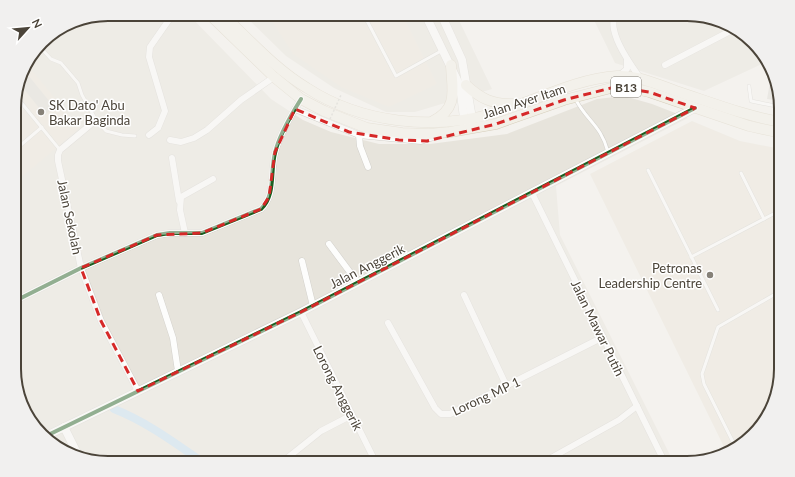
<svg xmlns="http://www.w3.org/2000/svg" width="795" height="477" font-family="Lato,sans-serif">
<style>
.residential{fill:#e7e4dc}
.education{fill:#eae5da}
.lines{fill:none;stroke-linecap:round;stroke-linejoin:round}
.canal{stroke:#c0ddf1;stroke-width:8}
.building{fill:#dedbd6}
.service-casing{stroke:#d2d0cb;stroke-width:4}
.minor-casing{stroke:#d2d0cb;stroke-width:7}
.tertiary-casing{stroke:#d2d0cb;stroke-width:9}
.primary-casing{stroke:#d6cebb;stroke-width:11}
.service{stroke:#fdfdfc;stroke-width:3}
.minor{stroke:#fdfdfc;stroke-width:6}
.tertiary{stroke:#fdfdfc;stroke-width:8}
.primary{stroke:#f2efe6;stroke-width:10}
.path-bridge{stroke:#d3d2cc;stroke-width:1.5;stroke-dasharray:2 2;stroke-linecap:butt}
.cycleway-casing{stroke:#fff;stroke-width:6}
.cycleway{stroke:#1b5e20;stroke-width:4}
.marked{fill:none;stroke:#d62828;stroke-width:3;stroke-dasharray:8 5;stroke-linejoin:round}
.poi-dot{fill:#868178;stroke:#fff;stroke-width:1.5}
.labels{text-anchor:middle;dominant-baseline:central;stroke-width:3;stroke-linejoin:round;paint-order:stroke}
.shield{fill:#fff;stroke:#817c74;stroke-width:1}
.shield-label{font-size:12px;font-weight:bold;fill:#4b4439}
.street-label{font-size:13px;fill:#4b4439;stroke:#fff}
.poi-label{font-size:13px;fill:#4b4439;stroke:#fff;text-anchor:start}
.rim{fill:none;stroke:#4b4439;stroke-width:2}
</style>
<rect width="100%" height="100%" fill="#f4f2ee"/>
<g class="residential">
<path d="M108,14h80l83,85 32,21 28,12 48,12h51l77,-10 90,-35 27,-3 28,8 36,14 -132,68 4,49 114,228h-566l-47,-13 -31,-29 -15,-40v-285l9,-30 22,-29 26,-16z"/>
<path d="M243,14h213l36,75 -77,23h-29l-52,-24 -48,-32z"/>
<path d="M591,14h96l47,13 34,34 -64,30 -89,-28z"/>
</g>
<g class="education">
<path d="M267,14h135l35,70 -48,23 -48,-20 -48,-33z"/>
<path d="M26,63l54,65 -65,55v-87z"/>
<path d="M692,121l48,20 41,8v226l-13,41 -34,34 -7,3 -137,-279z"/>
</g>
<g class="lines">
<path class="canal" d="M114,409c33,13 61,34 90,54"/>
</g>
<g class="building">
<path d="M23,69l31,38 -9,8 -26,-32z"/>
<path d="M770,82l5,1 6,18 -14,-2z"/>
</g>
<g class="lines">
<g class="service-casing">
<g id="service">
<path d="M364,15l32,61 45,-25"/>
<path d="M39,46l12,13 10,4 17,20 4,12 14,25 10,11 16,4 13,1"/>
<path d="M749,86l2,15 30,6"/>
<path d="M15,95l45,55"/>
<path d="M576,100c11,21 25,25 32,52"/>
<path d="M15,150l27,-23"/>
<path d="M648,170l70,140"/>
<path d="M741,173l23,46"/>
<path d="M691,257l90,-47"/>
<path d="M736,448l-32,-64 -2,-10 16,-47 59,-34"/>
</g>
</g>
<g class="minor-casing">
<g id="minor">
<path d="M616,14c-11,16 15,51 24,64"/>
<path d="M665,65l71,-37"/>
<path d="M619,76l8,-7v-10"/>
<path d="M295,109l64,26 62,6 16,-5"/>
<path d="M96,120l-36,30 -2,5v6l23,107 20,53 37,70"/>
<path d="M149,135l9,-7 7,-17 -16,-54 1,-10 23,-33"/>
<path d="M359,135l1,11 8,21"/>
<path d="M170,140l11,2 13,-4 13,-8 34,-30 33,-23"/>
<path d="M172,158l7,43"/>
<path d="M532,193l133,270"/>
<path d="M185,233l-5,-23 1,-13 32,-18"/>
<path d="M329,244l29,39"/>
<path d="M302,261l11,45"/>
<path d="M159,295l14,43 5,33"/>
<path d="M464,295l43,92"/>
<path d="M15,301l66,-33 76,-33 13,-2h32l59,-24c15,-14 9,-37 14,-56 4,-18 16,-38 26,-54"/>
<path d="M301,312l75,151"/>
<path d="M388,323l47,85 6,6h9l153,-77"/>
<path d="M281,463l40,-32 31,-16"/>
<path d="M542,463l77,-43 18,-14"/>
<path d="M652,463l10,-5"/>
</g>
</g>
<g class="tertiary-casing">
<g id="tertiary">
<path d="M425,14l35,72 4,32 4,6"/>
<path d="M441,14l21,46 10,58 -1,6"/>
<path d="M64,427l14,28"/>
<path d="M46,436l255,-124 394,-204"/>
</g>
</g>
<g class="primary-casing">
<g id="primary">
<path d="M209,14l65,63 27,22 23,12 43,17 35,5 27,1 21,-2 46,-8 68,-24 51,-13 16,1 18,4 100,34 32,7"/>
<path d="M222,14c27,25 53,55 85,74 54,35 126,43 188,25 40,-12 79,-34 122,-37 20,-1 40,8 59,15 34,11 69,25 105,31"/>
<path d="M466,85c15,14 26,19 47,19"/>
<path d="M433,121c26,-13 19,-32 18,-56"/>
</g>
</g>
<use href="#service" class="service"/>
<use href="#minor" class="minor"/>
<use href="#tertiary" class="tertiary"/>
<use href="#primary" class="primary"/>
<path class="path-bridge" d="M330,119l11,-24"/>
<g class="cycleway-casing">
<g id="cycleway">
<path d="M15,301l66,-33 76,-33 13,-2h32l59,-24c15,-14 9,-37 14,-56 4,-18 16,-38 26,-54"/>
<path d="M46,436l255,-124 394,-204"/>
</g>
</g>
<use href="#cycleway" class="cycleway"/>
</g>
<path d="M0 0H795V477H0ZM615,87l34,5 46,16 -394,204 -163,79 -37,-70 -20,-53 76,-33 45,-2 59,-24 8,-12 6,-45 20,-43 54,23 50,8 28,1 69,-17 68,-24z" fill="#f4f2ee" fill-opacity=".55" fill-rule="evenodd"/>
<path class="marked" d="M615,87l34,5 46,16 -394,204 -163,79 -37,-70 -20,-53 76,-33 45,-2 59,-24 8,-12 6,-45 20,-43 54,23 50,8 28,1 69,-17 68,-24z"/>
<g class="poi-dot">
<circle cx="41" cy="112" r="4"/>
<circle cx="710" cy="275" r="4"/>
</g>
<g class="labels">
<rect class="shield" x="611" y="77" width="30" height="20" rx="3"/>
<g class="shield-label">
<text x="626" y="87">B13</text>
</g>
<g class="street-label">
<text transform="translate(524 101) rotate(-18)">Jalan Ayer Itam</text>
<text transform="translate(70 217) rotate(78)">Jalan Sekolah</text>
<text transform="translate(367 266) rotate(-27)">Jalan Anggerik</text>
<text transform="translate(598 328) rotate(64)">Jalan Mawar Putih</text>
<text transform="translate(338 388) rotate(63)">Lorong Anggerik</text>
<text transform="translate(486 396) rotate(-25)">Lorong MP 1</text>
</g>
<g class="poi-label">
<text x="49" y="105">SK Dato' Abu<tspan x="49" dy="15">Bakar Baginda</tspan></text>
<text x="702" y="268" text-anchor="end">Petronas<tspan x="702" dy="15">Leadership Centre</tspan></text>
</g>
</g>
<path d="M0 0H795V477H0ZM108 21H687A87 87 0 0 1 774 108V369A87 87 0 0 1 687 456H108A87 87 0 0 1 21 369V108A87 87 0 0 1 108 21Z" fill="#f1f0ef" fill-rule="evenodd"/>
<path class="rim" d="M108 21H687A87 87 0 0 1 774 108V369A87 87 0 0 1 687 456H108A87 87 0 0 1 21 369V108A87 87 0 0 1 108 21Z"/>
<g transform="translate(28 28) rotate(63)" stroke="#ffffff" stroke-width="3" paint-order="stroke">
<path d="M0-3L7 15L0 10L-7 15Z" fill="#4b4439"/>
<text y="-6" font-size="11" font-weight="bold" text-anchor="middle" fill="#4b4439">N</text>
</g>
</svg>
